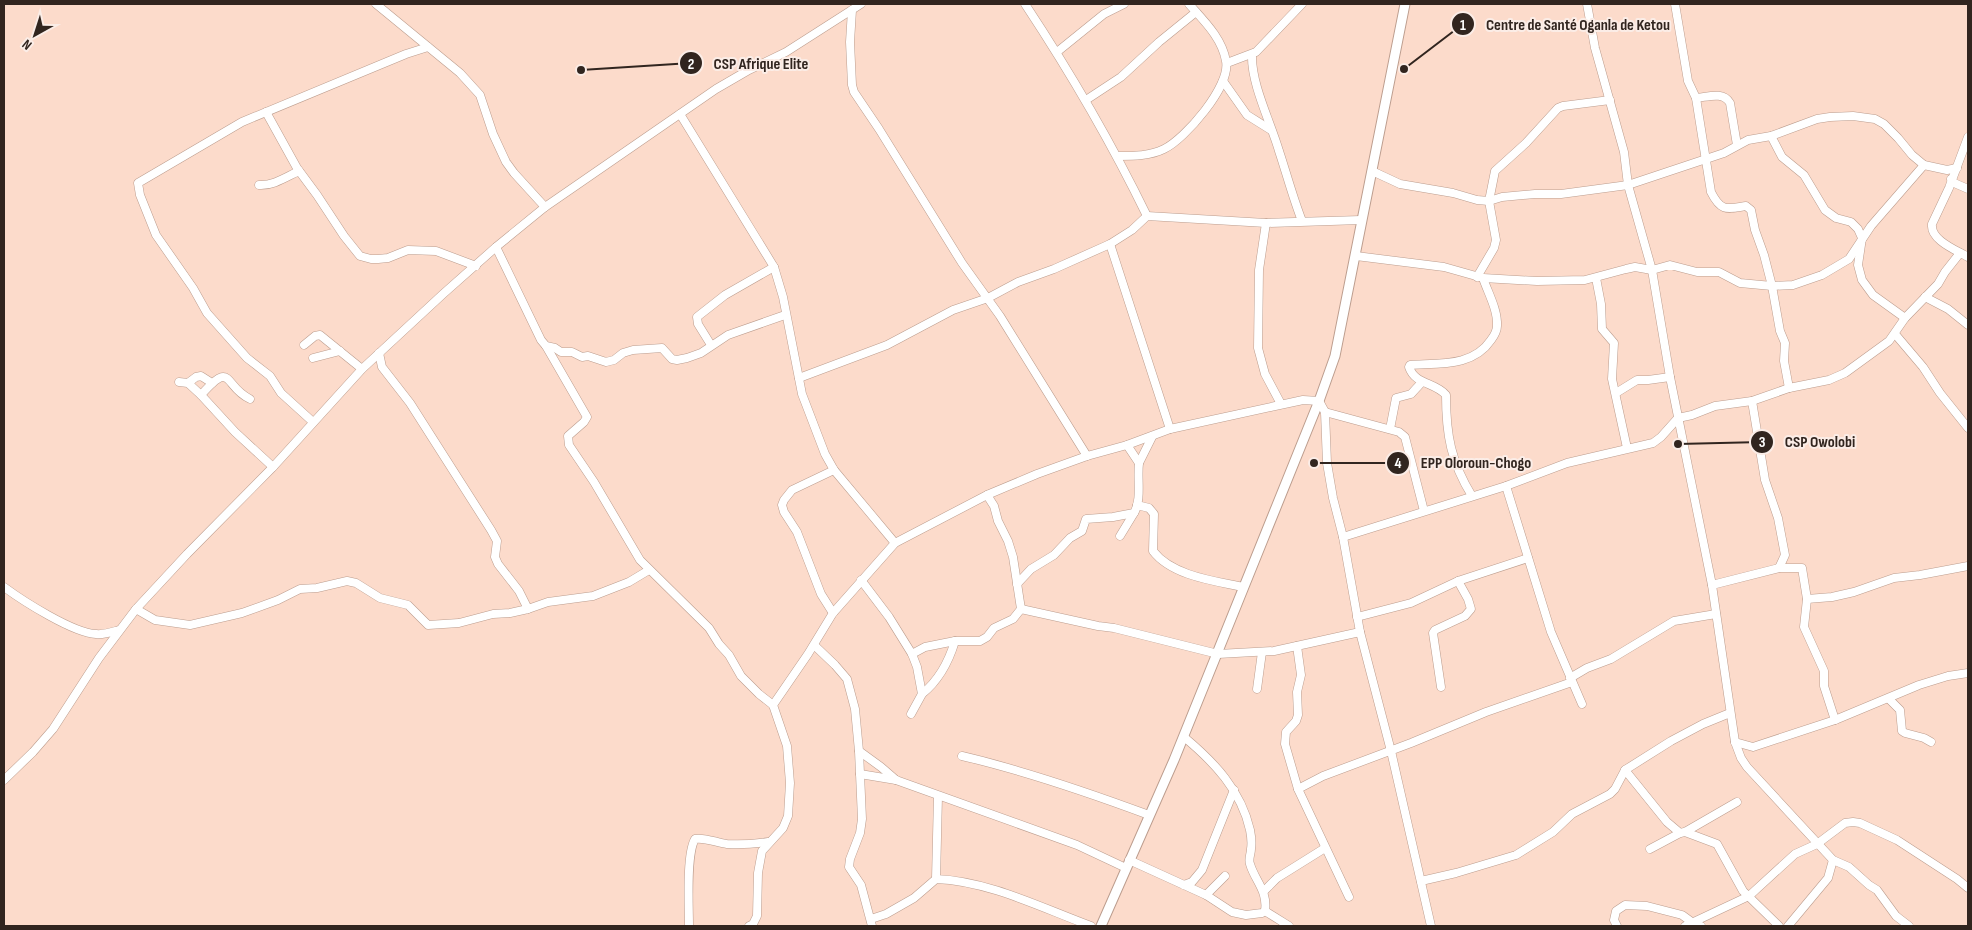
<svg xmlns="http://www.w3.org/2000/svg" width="1972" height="930" font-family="'Sofia Sans Condensed',sans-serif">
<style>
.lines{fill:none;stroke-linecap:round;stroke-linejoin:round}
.minor-casing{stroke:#bc9d8e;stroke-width:9}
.tertiary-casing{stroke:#bc9d8e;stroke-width:11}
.minor{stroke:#fff;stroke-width:8}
.tertiary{stroke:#fff;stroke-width:9}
.leader{fill:none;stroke:#31251f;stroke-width:2}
.callout-dot{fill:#31251f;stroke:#fbede7;stroke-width:2}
.mark-label{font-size:15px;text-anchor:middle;font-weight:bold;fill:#fff}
.callout-label{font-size:16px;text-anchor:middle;font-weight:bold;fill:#31251f;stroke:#fbede7;stroke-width:4;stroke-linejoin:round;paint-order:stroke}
</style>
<rect width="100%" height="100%" fill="#fcdbcb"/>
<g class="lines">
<g class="minor-casing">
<g id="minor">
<path d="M376,4l84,69 20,22 13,39 13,28 8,11 31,34"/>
<path d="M1025,4c45,68 86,138 122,212"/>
<path d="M1587,4l8,44 29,104 4,33 24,85 18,107 42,208 23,157 6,16 6,9 86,93 16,7 20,18 8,5 19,26 13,10"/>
<path d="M1675,4l13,77 8,17 15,94c10,20 16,17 35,14l5,4 4,20 9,25 8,31 8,45 5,12 -1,18 5,27"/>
<path d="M852,10l-2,32 2,43 2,7 25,37 83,134 38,53 87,140"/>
<path d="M1057,52l47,-38 20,-10"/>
<path d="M1252,55c-1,29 19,68 27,96 8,24 14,47 23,70"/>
<path d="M1227,63l29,-11 46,-48"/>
<path d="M1223,81l24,34 24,15"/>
<path d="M1696,98c12,-1 27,-7 34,5l7,42"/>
<path d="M1086,100l35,-23 38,-35 37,-30"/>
<path d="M266,112l31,56 20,27 27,41 16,20 11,3h7l10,-1 20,-8 28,1 40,15"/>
<path d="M680,114l94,153 9,30 19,97 23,60 9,16 61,73"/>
<path d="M1771,136l11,21 22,18 21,35 11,8 15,4 7,7 4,9 -4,27 4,15 11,15 32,23"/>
<path d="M1968,137l-19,51 -17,36c-2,16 24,26 36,33"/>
<path d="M1118,156c16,0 32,0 46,-7 21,-10 67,-63 62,-88 -4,-23 -22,-40 -37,-57"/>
<path d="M1372,171l28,13 53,9 24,7 12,1 13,-4 33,-3h26l67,-9 96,-32 24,-13 23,-4 46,-17 13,-2 23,-1 22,3 9,5 14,14 14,17 12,10 23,5 10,-2"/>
<path d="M1951,179l1,3 16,7"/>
<path d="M259,185c14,1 27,-8 40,-14"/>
<path d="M1266,223l-7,47 -1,78 7,26 16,30"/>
<path d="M1110,244l60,185"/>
<path d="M496,247l45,93 5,6 9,2 6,4h11l10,5 6,-1 18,6 8,-2 9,-7 10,-3 29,-2 10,11 5,1 10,-2 14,-5 27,-18 57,-20"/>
<path d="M1356,256l88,11 39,11 54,3 48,-1 41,-11 9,-2 17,3 18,-5 27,7h22l21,11 32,3 21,-1 29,-10 27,-16 22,-33 53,-61"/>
<path d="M1477,277l17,-29 2,-8 -7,-39 6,-30 31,-28 32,-35 5,-2 47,-6"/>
<path d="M1596,278l5,26 1,25 12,14 -2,36 15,69"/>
<path d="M1925,297l23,12 20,16"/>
<path d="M1895,334l28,33 17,26 28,35"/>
<path d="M304,345l11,-9 5,-1 42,34"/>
<path d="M711,345l-13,-21 -1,-7 28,-22 49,-28"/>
<path d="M546,346l41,71 -3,5 -16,14 1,9 25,37 46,78 69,68 10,16 10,11 12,21 18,18 14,11"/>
<path d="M379,353l3,14 28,36 81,127 6,11 -2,16 3,7 21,27 9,18"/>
<path d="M313,358l27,-7"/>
<path d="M799,378l88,-33 66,-35 35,-12 30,-16 36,-13 56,-25 22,-14 15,-14 119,7 95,-3"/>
<path d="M179,382l9,1 13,12"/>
<path d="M188,383l8,-6 5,-1 11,7"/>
<path d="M1616,393l21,-13h11l22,-3"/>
<path d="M250,399c-27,-13 -17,-40 -49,-4l34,37 38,35"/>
<path d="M1752,401l13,79 13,38 7,37 -6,13h23l5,31 -3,28 20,44v15l11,34"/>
<path d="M1325,412l74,20 6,5 19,74"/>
<path d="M313,422l-32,-29 -11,-17 -23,-18 -40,-45 -14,-25 -37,-53 -16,-40 -2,-12 104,-61 164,-68 22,-7"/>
<path d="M1390,429l6,-31 15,-4 11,-12"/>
<path d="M1139,463l13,-26"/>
<path d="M1506,486l45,146 31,72"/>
<path d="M1472,496c-21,-34 -26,-61 -26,-101 -11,-13 -31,-10 -37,-28l1,-2c29,-2 63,2 81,-25 3,-4 6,-9 6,-14 1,-16 -9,-33 -14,-48"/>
<path d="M1137,505l12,3 5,6 -1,37c19,25 62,30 90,36"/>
<path d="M1120,536l14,-23"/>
<path d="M1343,537l163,-51 61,-23 86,-20 8,-6 17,-19 14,-3 23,-9 37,-5 37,-13 40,-8 16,-7 44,-32 16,-23 33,-34 7,-12 15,-19"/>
<path d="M861,580l28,37 23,37 5,13 5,27 -11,20"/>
<path d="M1017,584l14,-15 23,-14 16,-17 12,-7 4,-12 27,-2 21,-4c8,-13 3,-34 5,-50l-12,-18"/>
<path d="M1712,585l67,-17"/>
<path d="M4,587c19,14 69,46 92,47 8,1 16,-2 23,-4"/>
<path d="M1807,599l25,-2 22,-5 40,-14 26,-3 48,-9"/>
<path d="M136,609l19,11 35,5 52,-12 36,-13 22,-11 17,-1 30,-7 9,2 24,15 28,7 20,20 31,-2 34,-9 17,-1 18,-4 20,-7 45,-6 36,-14 20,-12"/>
<path d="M1021,609l77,17 16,2 104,26 56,-3 86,-19"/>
<path d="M833,613l-12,-19 -24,-62 -13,-20 -2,-7 2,-5 8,-10 42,-20"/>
<path d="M1357,617l54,-14 47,-22 70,-23"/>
<path d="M814,645l21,20 12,14 8,30 4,42 22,16 15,13 181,65 49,23"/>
<path d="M1297,646l4,29 -4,17 1,23 -2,6 -10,11 -1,12 13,45 51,108"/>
<path d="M912,654l13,-7 30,-6h25l7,-4 7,-9 19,-9 8,-10 -8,-52 -5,-16 -10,-20 -4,-15 -7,-11"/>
<path d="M1570,678l17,-10 24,-9 63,-38 42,-7"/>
<path d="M1441,687l-8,-54 2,-3 30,-14 6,-7 -3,-10 -10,-18"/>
<path d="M1257,689l5,-37"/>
<path d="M922,694c16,-13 27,-33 33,-53"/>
<path d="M1889,699l11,11 2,21 3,2 19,5 7,4"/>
<path d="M1184,737c30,25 57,53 66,93 1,5 2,13 1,19 0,5 -3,10 -1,15 5,17 18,27 15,47"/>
<path d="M1735,742l18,5 82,-27 84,-35 29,-9 20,-3"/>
<path d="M859,751l3,68 -2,14 -10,26 -1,8 12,18 11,41"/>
<path d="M962,756c64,15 125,36 187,59"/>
<path d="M1625,770l42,52 13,11"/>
<path d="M860,774l36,6"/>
<path d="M4,780l29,-28 20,-23 46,-71 37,-49 51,-55 86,-87 89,-98 81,-75 53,-47 49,-40 171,-118 31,-18 39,-19 75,-48"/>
<path d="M1298,789l25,-13 88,-33 75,-31 86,-30"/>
<path d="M1685,832l32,12 26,47 36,35"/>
<path d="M1650,849l30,-16 5,-1 52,-30"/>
<path d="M1129,860l77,35 26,17 14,3 16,-2 3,-2"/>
<path d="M936,879l2,-83"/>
<path d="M1421,881l35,-8 60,-18 37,-23 19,-18 38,-20 5,-5 10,-19 46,-29 32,-17 27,-11"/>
<path d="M1184,885l8,-3 10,-12 32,-80"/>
<path d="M1264,891l13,-13 48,-30"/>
<path d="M1206,895l19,-19"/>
<path d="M1265,911l24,15"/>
<path d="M871,919l15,-5 28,-16 22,-19c53,2 106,29 155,47"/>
<path d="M689,926c0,-19 -3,-72 6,-87 10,-2 22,4 32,5 14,1 27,0 41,-2"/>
<path d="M749,926l4,-2 4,-8 1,-43 4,-22 21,-23 5,-12 2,-33 -3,-37 -14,-41 35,-51 25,-41 62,-70 92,-48 50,-21 50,-18 40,-11 43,-16 133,-29 16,1 6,11 2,51 6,35 10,39 17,95 31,119 40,175"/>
<path d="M1617,926l-3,-6 2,-9 9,-6 22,1 35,9 11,8 8,3"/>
<path d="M1685,926l64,-30 46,-42 22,-10 28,-21 8,-1 7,1 37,17 60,39 11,9"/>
<path d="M1788,926l40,-48 5,-18"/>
</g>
</g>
<g class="tertiary-casing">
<path id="tertiary" d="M1101,926l73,-166 145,-359 16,-45 70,-352"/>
</g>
<use href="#minor" class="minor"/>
<use href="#tertiary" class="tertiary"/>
</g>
<path class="leader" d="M1404 69L1463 24M581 70L691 63M1678 444L1762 442M1314 463L1398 463"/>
<g class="callout-dot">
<circle cx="1404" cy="69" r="5"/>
<circle cx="581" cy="70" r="5"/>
<circle cx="1678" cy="444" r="5"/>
<circle cx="1314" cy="463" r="5"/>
<circle cx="1463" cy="24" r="12"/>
<circle cx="691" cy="63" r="12"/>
<circle cx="1762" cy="442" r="12"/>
<circle cx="1398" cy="463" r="12"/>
</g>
<g class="mark-label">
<text x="1463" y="30">1</text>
<text x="691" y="69">2</text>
<text x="1762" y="447">3</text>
<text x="1398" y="468">4</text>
</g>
<g class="callout-label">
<text x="1578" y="30">Centre de Santé Oganla de Ketou</text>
<text x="761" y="69">CSP Afrique Elite</text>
<text x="1820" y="447">CSP Owolobi</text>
<text x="1476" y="468">EPP Oloroun-Chogo</text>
</g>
<rect width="1972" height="930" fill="none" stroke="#31251f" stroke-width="10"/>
<g transform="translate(35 35) rotate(219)" stroke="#fbede7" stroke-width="4" paint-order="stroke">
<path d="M0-4L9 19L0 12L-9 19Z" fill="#31251f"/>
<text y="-8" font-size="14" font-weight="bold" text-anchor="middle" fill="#31251f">N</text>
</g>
</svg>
